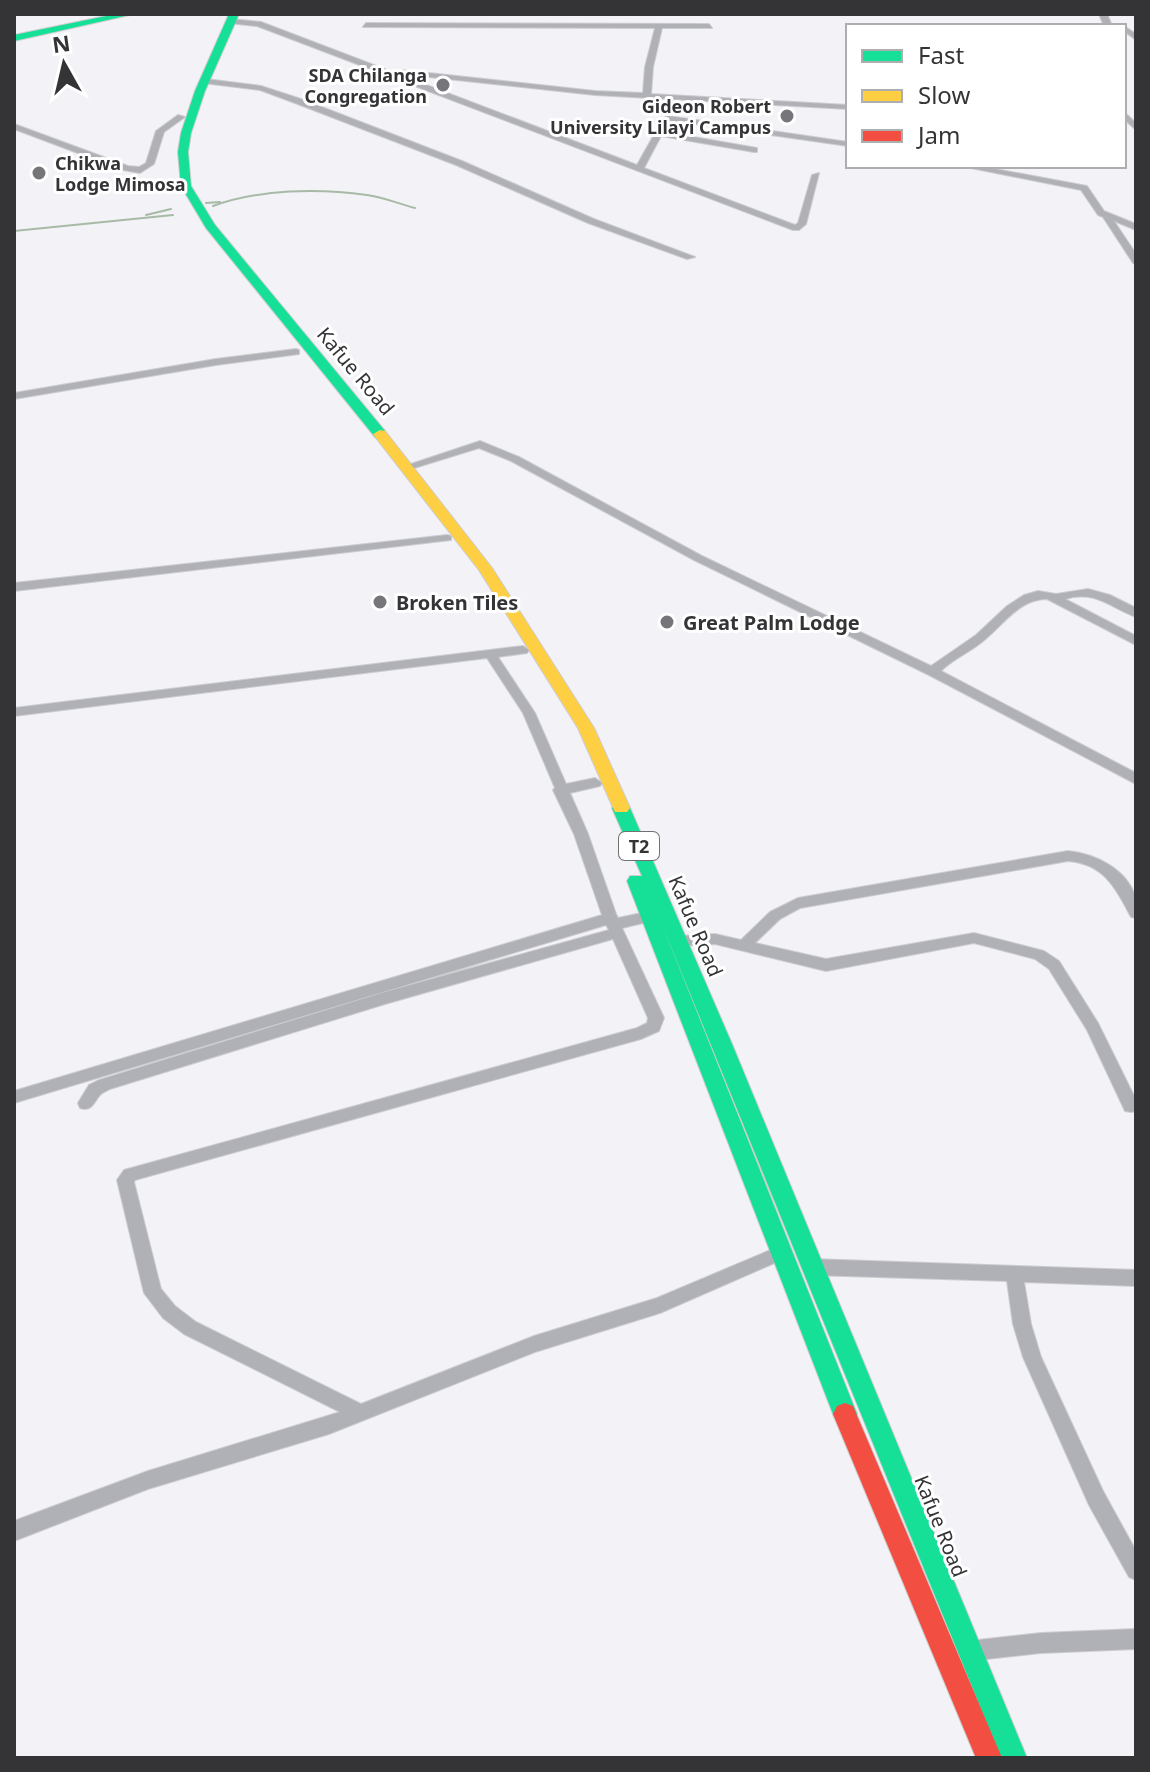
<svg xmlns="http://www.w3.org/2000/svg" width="1150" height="1772" font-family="'Noto Sans',sans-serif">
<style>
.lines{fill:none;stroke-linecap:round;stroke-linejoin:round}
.stream{stroke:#a8baa6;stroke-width:2}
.street-casing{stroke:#cdcdd0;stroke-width:2}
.fast-casing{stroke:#cdcdd0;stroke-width:2}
.slow-casing{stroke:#cdcdd0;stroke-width:2}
.jam-casing{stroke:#cdcdd0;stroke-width:2}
.street{fill:#b0b1b6;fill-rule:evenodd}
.fast{fill:#16e098;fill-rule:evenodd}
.slow{fill:#ffcf43;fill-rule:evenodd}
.jam{fill:#f24e42;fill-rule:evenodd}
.poi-dot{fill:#76767a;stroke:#fff;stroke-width:3}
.labels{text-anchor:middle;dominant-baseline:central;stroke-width:6;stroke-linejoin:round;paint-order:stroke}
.far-poi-label{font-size:18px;font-weight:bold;fill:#343437;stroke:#fff;text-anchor:end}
.shield{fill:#fff;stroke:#717173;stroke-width:2}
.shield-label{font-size:18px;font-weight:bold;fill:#343437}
.street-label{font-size:20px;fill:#343437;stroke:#fff}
.poi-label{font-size:20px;font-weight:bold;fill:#343437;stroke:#fff;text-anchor:start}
</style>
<rect width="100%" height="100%" fill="#f2f2f7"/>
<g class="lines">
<g class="stream">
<path d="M206,203l14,-1"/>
<path d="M213,206c47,-17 105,-18 154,-11 16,2 32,9 48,13"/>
<path d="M146,215l25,-6"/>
<path d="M14,231l159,-16"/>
</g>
<g class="street-casing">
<g id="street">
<path d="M1099,14h8l5,12h-8z"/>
<path d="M231,19l30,3 376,143 18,-32 4,-2 98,17v4h-3l-93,-16 -17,32 151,57 3,-2 14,-48 7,-2 -13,51 -7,6h-6l-536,-204 -29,-3z"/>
<path d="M366,23l343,1 3,4h-50l-9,39 -2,27 197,11v4l-253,-14 -194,-21 -4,-2 4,-2 194,21 48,2 2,-26 10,-39 -292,-1z"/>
<path d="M1124,26l12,8v6l-12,-9z"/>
<path d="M206,79l55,7 40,13 161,62 132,58 101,38 -8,2 -99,-36 -132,-58 -161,-62 -35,-13 -57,-7v-4z"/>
<path d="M1124,112l12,11v7l-12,-11z"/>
<path d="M178,115l7,2 -21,15 -10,32 -14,9 -17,-3 -109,-41v-5l114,42 11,1 7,-4 10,-32z"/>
<path d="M668,116l180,26v4l-183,-26 -1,-2z"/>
<path d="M961,166h18l108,20 17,25 32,13v6l-22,-9 22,33v10l-3,-1 -30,-46 -5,-2 -17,-25z"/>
<path d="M296,349l3,1v4l-83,11 -202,34v-6l202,-34z"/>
<path d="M480,441l39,16 183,99 229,110 45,-31 31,-29 17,-11 14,-4 18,3 32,-5 22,6 26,13v9c-27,-10 -40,-27 -71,-18l71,37v9l-89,-46c-30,0 -46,30 -69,46 -12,9 -26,15 -37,26l195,102v11l-207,-109 -235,-115 -183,-99 -32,-13 -68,21 -4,1 -5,-3z"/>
<path d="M447,535l4,1v4l-437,51v-8z"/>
<path d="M523,646l6,4 -2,3 -29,4 37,56 31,71 29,-6 7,5 -2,3 -30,7 18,41 28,80 2,4 33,-7 5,1 2,4 -2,4 -34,8 42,90 -5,13 -18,8 -506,141 -1,2 27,107 14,17 21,16 165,82 173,-68 123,-38 123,-52 6,2 2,5 -2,5 -126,55 -125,39 -206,82 -181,55 -134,52v-20l134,-50 192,-59 -156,-78 -21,-16 -19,-25 -27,-113 7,-10 513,-142 10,-5 1,-5 -35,-79 -228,65 -275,85c-3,2 -7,3 -9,5 -8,8 -8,18 -21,14l-2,-5 11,-18 10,-5 286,-88 224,-62 -3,-5 -592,178v-12l588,-176 -28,-81 -21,-44 2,-2 -32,-75 -36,-55 -473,58v-8z"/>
<path d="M1068,851c28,3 59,18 68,47 1,6 0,14 0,20l-5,-1c-16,-30 -27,-53 -63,-56l-268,47 -20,11 -25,24 71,16 148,-26 70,18 15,10 39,62 38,77v11l-5,1 -6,-1 -38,-81 -38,-61 -14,-10 -61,-16 -148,28 -111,-27 -35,2 -5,-1 -2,-4 2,-4 5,-1 35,-2 26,6 29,-28 28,-14z"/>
<path d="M811,1259l325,11v16l-112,-4 7,42 10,33 62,134 33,60v29l-7,-3 -40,-72 -66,-148 -10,-33 -6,-43 -196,-6 -6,-3 -3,-5 3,-5z"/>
<path d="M1136,1629v20l-95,4 -72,8 -7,-3 -3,-7 3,-7 7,-3 72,-8z"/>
</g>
</g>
<g class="fast-casing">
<g id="fast">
<path d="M116,14h18l-120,27v-6z"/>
<path d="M229,14h10l-34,77 -14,42 -3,19 3,34 24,39 170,206v6h-10l-169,-209 -25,-42 -3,-34 3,-19 14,-42z"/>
<path d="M621,802l9,6 102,236 295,714h-26l-340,-836 196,492 -4,8 -8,3 -8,-3 -4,-8 -206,-533 3,-5h12l-30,-68z"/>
</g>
</g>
<g class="slow-casing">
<path id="slow" d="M380,430l5,1 107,137 102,160 36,80 -3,4h-12l-37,-84 -99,-158 -106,-136z"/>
</g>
<g class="jam-casing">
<path id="jam" d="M845,1403l8,3 149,352h-26l-143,-344 4,-8z"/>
</g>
<use href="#street" class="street"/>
<use href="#fast" class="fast"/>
<use href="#slow" class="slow"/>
<use href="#jam" class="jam"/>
</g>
<g class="poi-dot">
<circle cx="443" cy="85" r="8"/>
<circle cx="787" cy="116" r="8"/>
<circle cx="39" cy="173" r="8"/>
<circle cx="380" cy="602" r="8"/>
<circle cx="667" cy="622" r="8"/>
</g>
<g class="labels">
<g class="far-poi-label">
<text x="427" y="75">SDA Chilanga<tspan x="427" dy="21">Congregation</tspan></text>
<text x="771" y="106">Gideon Robert<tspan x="771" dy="21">University Lilayi Campus</tspan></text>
<text x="55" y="163" text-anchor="start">Chikwa<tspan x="55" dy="21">Lodge Mimosa</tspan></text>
</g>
<rect class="shield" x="619" y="832" width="40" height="28" rx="6"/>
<g class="shield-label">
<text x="639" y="846">T2</text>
</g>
<g class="street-label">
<text transform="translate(356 371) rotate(50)">Kafue Road</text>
<text transform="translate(696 926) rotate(67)">Kafue Road</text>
<text transform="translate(941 1526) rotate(68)">Kafue Road</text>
</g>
<g class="poi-label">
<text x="396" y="602">Broken Tiles</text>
<text x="683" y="622">Great Palm Lodge</text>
</g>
</g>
<rect width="1150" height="1772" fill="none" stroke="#343437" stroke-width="32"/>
<rect x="846" y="24" width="280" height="144" fill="#ffffff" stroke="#aeaeaf" stroke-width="2"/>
<rect x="862" y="50" width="40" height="12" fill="#16e098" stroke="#aeaeaf" stroke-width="2"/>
<text x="918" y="64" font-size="24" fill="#343437">Fast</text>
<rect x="862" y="90" width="40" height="12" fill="#ffcf43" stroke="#aeaeaf" stroke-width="2"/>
<text x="918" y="104" font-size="24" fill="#343437">Slow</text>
<rect x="862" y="130" width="40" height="12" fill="#f24e42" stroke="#aeaeaf" stroke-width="2"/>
<text x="918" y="144" font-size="24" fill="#343437">Jam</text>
<g transform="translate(64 64) rotate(352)" stroke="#ffffff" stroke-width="6" paint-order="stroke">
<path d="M0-6L14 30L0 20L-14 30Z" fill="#343437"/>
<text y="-12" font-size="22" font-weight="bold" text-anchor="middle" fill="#343437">N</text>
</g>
</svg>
